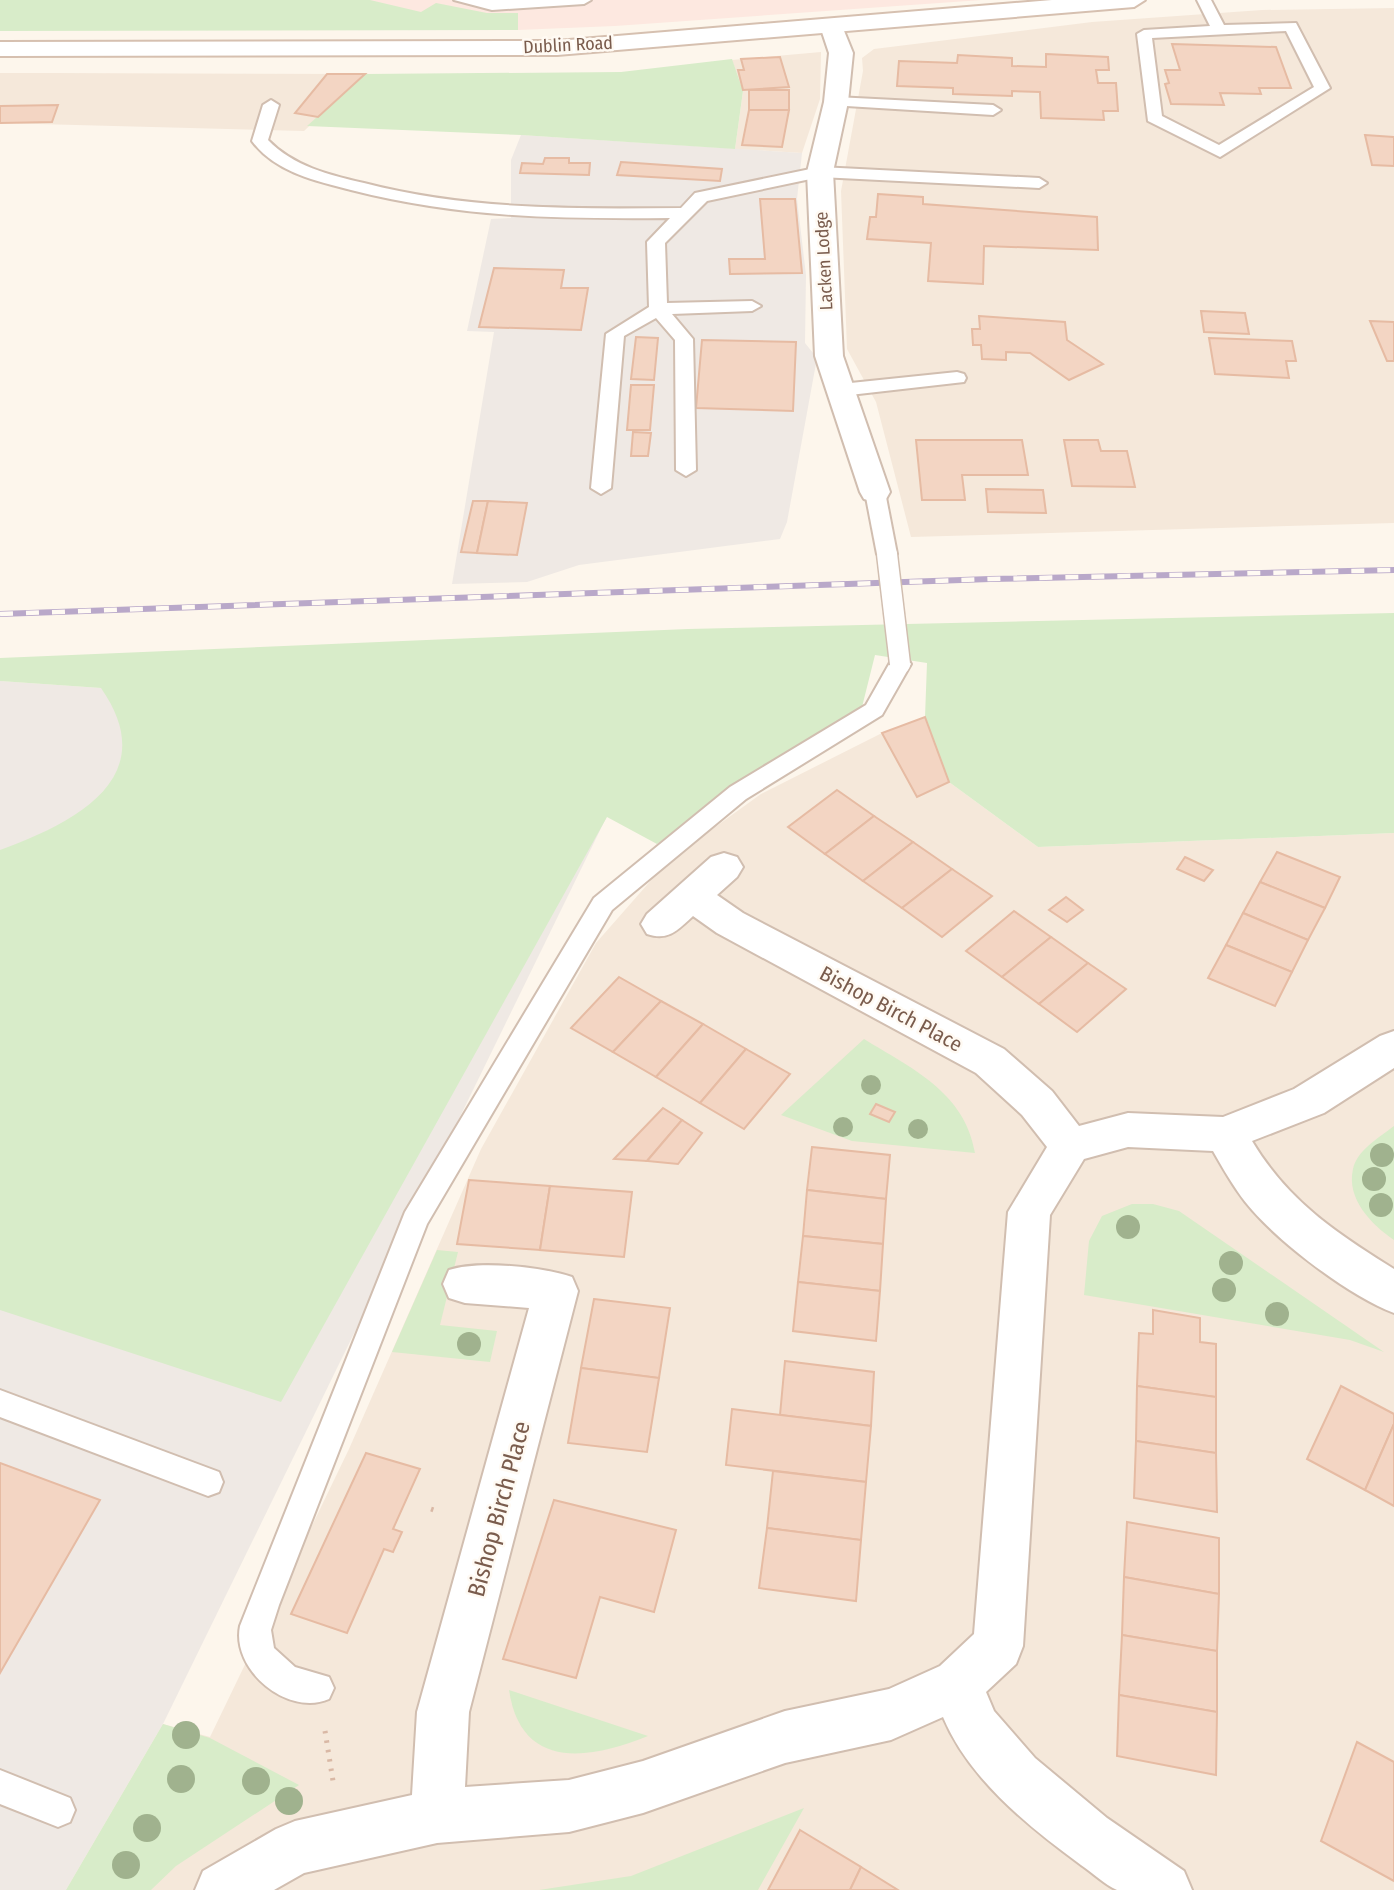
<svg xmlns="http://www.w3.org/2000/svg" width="1394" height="1890" font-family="'Fira Sans Condensed',sans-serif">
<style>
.residential{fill:#f5e8da}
.commercial{fill:#fde8e0}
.industrial{fill:#efe9e4}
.green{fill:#d8ecc9}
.building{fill:#f3d5c3;stroke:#e6bba3;stroke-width:2}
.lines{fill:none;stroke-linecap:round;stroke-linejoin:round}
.service-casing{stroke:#d1beb0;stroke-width:4}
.minor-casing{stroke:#d1beb0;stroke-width:4}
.secondary-casing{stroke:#d6c0b0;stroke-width:4}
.path{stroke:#d9b8a5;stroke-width:5;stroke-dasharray:2.5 7;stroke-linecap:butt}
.service{fill:#fff;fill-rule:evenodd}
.minor{fill:#fff;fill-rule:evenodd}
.secondary{fill:#fff;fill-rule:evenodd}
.rail-casing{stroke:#b9a8c9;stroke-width:6}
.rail{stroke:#fffaf3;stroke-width:4.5;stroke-dasharray:13;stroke-linecap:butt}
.service-bridge-casing{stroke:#d1beb0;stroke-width:23;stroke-linecap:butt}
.service-bridge{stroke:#fff;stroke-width:20}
.tree{fill:#a0b28e}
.labels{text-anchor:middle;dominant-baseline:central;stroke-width:5;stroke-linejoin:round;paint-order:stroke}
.far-street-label{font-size:18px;fill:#7a5c4d;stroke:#fffaf3}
.street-label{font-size:21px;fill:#7a5c4d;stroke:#fffaf3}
.near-street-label{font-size:24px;fill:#7a5c4d;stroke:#fffaf3}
</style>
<rect width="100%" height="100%" fill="#fdf6ec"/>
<g class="residential">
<path d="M1394,8v515l-483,14 -35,-135 -29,-53 -6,-158 22,-120 -1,-13 12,-9 218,-27 170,-12z"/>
<path d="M821,52l-1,47 -18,54 -67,-4 8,-58 -11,-31z"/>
<path d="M0,73h52l313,1 -61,57 -304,-8z"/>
<path d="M925,717l24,65 89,65 356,-14v1057h-1328l97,-166 47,13 139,-288 132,-300 115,-206 72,-82 93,-67 121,-61z"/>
</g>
<path class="commercial" d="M0,0h982l-367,26 -97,4h-518z"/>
<g class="industrial">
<path d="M521,135l281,18 -5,46 9,76 -1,68 12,15 -30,164 -7,17 -201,26 -52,17 -75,2 42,-252 -27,-1 24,-112 20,-1v-58z"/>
<path d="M0,681l101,7 506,128 -444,908 -97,166h-66z"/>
</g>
<g class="green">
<path d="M0,0h370l51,12 15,-9 51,10h31v17l-518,1z"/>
<path d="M732,59l11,32 -8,58 -214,-14 -214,-9 58,-52 256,-2z"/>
<path d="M1394,613v220l-356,14 -89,-65 -24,-65 2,-54 -52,-8 -13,52 -112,69 -93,68 -50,-27 -326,585 -281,-92v-460c74,-27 164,-72 101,-162l-101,-7v-23l688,-29z"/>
<path d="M864,1039c47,29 101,53 111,114l-123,-12 -71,-26z"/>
<path d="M1394,1126v114c-22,-15 -48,-41 -41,-71 4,-19 27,-32 41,-43z"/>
<path d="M1132,1204h21l26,7 205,141 -34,-12 -266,-45 5,-54 13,-25z"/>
<path d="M437,1250l21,2 -18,73 57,6 -7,31 -98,-10z"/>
<path d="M509,1690l139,46c-57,23 -127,36 -139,-46z"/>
<path d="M163,1724l47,14 89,47 -123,81 -25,24h-85z"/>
<path d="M804,1808l-46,82h-219l92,-14z"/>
</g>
<g class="building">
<path d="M1172,44l104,3 15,41h-32l2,6 -41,-1 4,12 -53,-1 -6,-20 4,-1 -4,-13h15z"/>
<path d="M1046,54l62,3 1,13h-13l2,13h18l2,28h-15l1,9 -63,-2 -1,-26 -28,-1v5l-59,-2v-6l-56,-2 2,-25 58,2 1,-8 54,3v8l34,1z"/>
<path d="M780,57l9,30 -46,3 -5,-20h6l-3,-11z"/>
<path d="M327,74h38l-47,43 -23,-4z"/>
<rect x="749" y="90" width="40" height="20"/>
<path d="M58,105l-6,17 -52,1v-17z"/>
<path d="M749,110h40l-7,37 -40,-2z"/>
<path d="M1365,135l29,2v29l-22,-1z"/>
<path d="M545,158h24v5h21l-1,12 -69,-2 2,-10 21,1z"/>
<path d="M621,162l101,7 -2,12 -103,-6z"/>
<path d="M878,194l45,3v7l174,13 1,33 -114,-4 -1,38 -55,-3 3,-38 -64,-4 3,-22h6z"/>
<path d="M760,199h35l7,74 -72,1 -1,-15h36z"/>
<path d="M494,268l70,2 -3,18h27l-7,42 -102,-3z"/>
<path d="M1201,311l44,2 4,21 -45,-2z"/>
<path d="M979,316l86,6 2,18 36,24 -34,16 -39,-27 -24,-1v8l-24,-1 -1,-14h-8l-1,-16h8z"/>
<path d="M1370,321l24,1v39h-7z"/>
<path d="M636,337l22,1 -4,42 -23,-1z"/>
<path d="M1209,338l83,3 4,20h-10l3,17 -74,-4z"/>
<path d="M702,340l94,2 -3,69 -97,-3z"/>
<path d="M631,385h23l-4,45h-23z"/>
<path d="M633,432l18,1 -3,23h-17z"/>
<path d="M916,440h106l6,35h-66l3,25h-43z"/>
<path d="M1064,440h34l3,11h26l8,36 -63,-1z"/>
<path d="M986,489l57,1 3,23 -58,-1z"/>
<path d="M473,501h15l-11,52 -16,-1z"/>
<path d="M488,501l39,2 -10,52 -40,-2z"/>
<path d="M925,717l24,65 -32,15 -35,-64z"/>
<path d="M837,790l37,26 -49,38 -37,-27z"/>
<path d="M874,816l39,26 -50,39 -38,-27z"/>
<path d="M913,842l39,27 -50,39 -39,-27z"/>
<path d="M1277,852l63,25 -15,31 -65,-26z"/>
<path d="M1185,857l28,13 -9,11 -27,-12z"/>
<path d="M952,869l40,27 -50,41 -40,-29z"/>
<path d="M1260,882l65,26 -17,32 -65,-27z"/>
<path d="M1066,897l17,13 -16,12 -18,-12z"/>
<path d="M1014,911l37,26 -49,40 -36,-26z"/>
<path d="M1243,913l65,27 -16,32 -66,-27z"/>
<path d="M1051,937l37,26 -49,41 -37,-27z"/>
<path d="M1226,945l66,27 -17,34 -67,-28z"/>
<path d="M1088,963l38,26 -49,43 -38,-28z"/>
<path d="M619,977l42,24 -48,51 -42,-24z"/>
<path d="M661,1001l42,23 -47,53 -43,-25z"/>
<path d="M703,1024l43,25 -46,54 -44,-26z"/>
<path d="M746,1049l44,25 -46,55 -44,-26z"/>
<path d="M876,1104l19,8 -6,10 -19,-8z"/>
<path d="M663,1108l19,12 -35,41 -33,-2z"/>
<path d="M682,1120l20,13 -24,31 -31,-3z"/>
<path d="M812,1147l78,8 -4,44 -79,-9z"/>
<path d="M469,1180l81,6 -10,64 -83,-6z"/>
<path d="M550,1186l82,6 -8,65 -84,-7z"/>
<path d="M807,1190l79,9 -3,45 -80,-8z"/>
<path d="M803,1236l80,8 -3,47 -82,-9z"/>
<path d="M798,1282l82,9 -4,50 -83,-10z"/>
<path d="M594,1299l76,9 -11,70 -78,-10z"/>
<path d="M1153,1310l47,8v24l16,2v53l-79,-11 2,-53 14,1z"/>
<path d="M785,1361l89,11 -3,54 -91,-11z"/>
<path d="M581,1368l78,10 -12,74 -79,-9z"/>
<path d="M1137,1386l79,11v56l-80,-12z"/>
<path d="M1341,1386l53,28v10l-29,66 -58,-31z"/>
<path d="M732,1409l139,17 -5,56 -140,-17z"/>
<path d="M1394,1424v82l-29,-16z"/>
<path d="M1136,1441l80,12 1,59 -83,-14z"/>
<path d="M366,1453l54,16 -27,60 9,3 -9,20 -9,-3 -37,84 -56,-19z"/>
<path d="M0,1463l100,37 -100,173z"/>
<path d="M773,1471l93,11 -5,58 -94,-12z"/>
<path d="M554,1500l122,30 -22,82 -54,-15 -24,81 -73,-19z"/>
<path d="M1127,1522l92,16v56l-95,-17z"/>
<path d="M767,1528l94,12 -5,61 -97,-13z"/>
<path d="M1124,1577l95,17 -2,57 -95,-16z"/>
<path d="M1122,1635l95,16v61l-98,-17z"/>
<path d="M1119,1695l98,17 -1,63 -99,-19z"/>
<path d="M1357,1742l37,20v119l-73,-40z"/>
<path d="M800,1830l61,37 -11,23h-82z"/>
<path d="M861,1867l37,23h-48z"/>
</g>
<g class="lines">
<g class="service-casing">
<g id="service">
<path d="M454,0h137l-7,4 -92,6z"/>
<path d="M1197,0h14l13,25 72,-2 34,65 -110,69 -72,-36 -11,-87 7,-4 66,-4zM1286,31l28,56 -95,58 -57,-29 -10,-78z"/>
<path d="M836,97l157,8 8,5 -8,5 -163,-10v-6z"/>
<path d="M271,100l8,5 -11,35c25,26 61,35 96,43 104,27 209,26 317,25l14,-15 125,-26 219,11 8,5 -8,5 -219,-11 -113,24 -42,42 2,60 85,-2 9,5 -9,5 -80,3 21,25 3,131 -10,6 -10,-6 -1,-130 -19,-22 -32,18 -13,152 -10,6 -10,-6 15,-154 43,-27 -2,-65 23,-24c-112,1 -209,0 -319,-28 -36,-9 -76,-18 -99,-49l11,-36z"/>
<path d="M957,372l7,2 2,4 -2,4 -123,14 -9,-6 9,-6z"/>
<path d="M875,486l10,6 12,62 -10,6 -10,-6 -12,-62z"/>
<path d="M900,657l8,2 3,5 -29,51 -136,84 -134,111 -185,314 -148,381 -8,25 3,18 21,19 34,10 5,11 -5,11c-41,18 -98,-29 -89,-73l165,-414 189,-314 136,-111 136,-82 26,-46z"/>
<path d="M0,1390l219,82 4,10 -4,10 -11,4 -208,-79z"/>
<path d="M0,1770l70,28 5,12 -5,12 -12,5 -58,-23z"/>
</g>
</g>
<g class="minor-casing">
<g id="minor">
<path d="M832,19l8,2 13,32 -5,49 -15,70 10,184 47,136 -4,7 -11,3 -11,-3 -4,-7 -45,-136 -8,-184 17,-70 5,-49 -9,-27 4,-5z"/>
<path d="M724,853l13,4 6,10 -6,10 -20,18 26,18 261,136 48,42 27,35 49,-13 95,4 71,-28 86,-53 14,-5v37l-70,45 -72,28c36,60 84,92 142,128v44c-47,-18 -128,-79 -156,-121 -9,-13 -17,-27 -25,-41l-85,-4 -44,12 -34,56 -27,431 -7,18 -30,28 8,19 41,47 72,60 77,53 8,19c-16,0 -62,0 -75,0 -12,-5 -25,-18 -36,-25 -53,-39 -112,-86 -138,-148l-52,23 -106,23 -142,50 -74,19 -132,11 -133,30 -30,17h-79l8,-19 73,-42 19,-8 117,-26 5,-83 112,-404 -64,-5 -16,-5 -6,-14 6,-14c29,-10 94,-3 123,7l6,14 -109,421 -4,75 104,-7 74,-19 142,-50 104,-22 51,-23 34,-32 34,-422 39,-65 -25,-32 -46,-42 -259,-140 -24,-17c-16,15 -25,25 -46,18l-6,-10 6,-10 64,-57z"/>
</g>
</g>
<g class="secondary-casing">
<path id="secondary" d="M1052,0h93l-11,7 -577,48 -557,1v-14l557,-1z"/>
</g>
<g class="path">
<path d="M431,1509l9,3"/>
<path d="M325,1731l8,50"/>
</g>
<use href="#service" class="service"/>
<use href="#minor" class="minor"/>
<use href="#secondary" class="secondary"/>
<g class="rail-casing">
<path id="rail" d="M0,614l990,-35 404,-9"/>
</g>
<use href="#rail" class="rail"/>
<g class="service-bridge-casing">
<path id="service-bridge" d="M887,554l13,110"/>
</g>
<use href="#service-bridge" class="service-bridge"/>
</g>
<g class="tree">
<circle cx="871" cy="1085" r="10"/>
<circle cx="843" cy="1127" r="10"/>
<circle cx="918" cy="1129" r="10"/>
<circle cx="1382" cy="1155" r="12"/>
<circle cx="1374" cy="1179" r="12"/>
<circle cx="1381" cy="1205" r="12"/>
<circle cx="1128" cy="1227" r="12"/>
<circle cx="1231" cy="1263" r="12"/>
<circle cx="1224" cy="1290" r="12"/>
<circle cx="1277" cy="1314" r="12"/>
<circle cx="469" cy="1344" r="12"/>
<circle cx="186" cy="1735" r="14"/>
<circle cx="181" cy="1779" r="14"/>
<circle cx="256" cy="1781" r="14"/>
<circle cx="289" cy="1801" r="14"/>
<circle cx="147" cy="1828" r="14"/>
<circle cx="126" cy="1865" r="14"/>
</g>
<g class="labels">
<g class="far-street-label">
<text transform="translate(568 45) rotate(-3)">Dublin Road</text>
<text transform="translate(824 261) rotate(-93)">Lacken Lodge</text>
</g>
<g class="street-label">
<text transform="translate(891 1009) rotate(28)">Bishop Birch Place</text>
</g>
<g class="near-street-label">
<text transform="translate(499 1509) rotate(-75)">Bishop Birch Place</text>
</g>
</g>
</svg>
